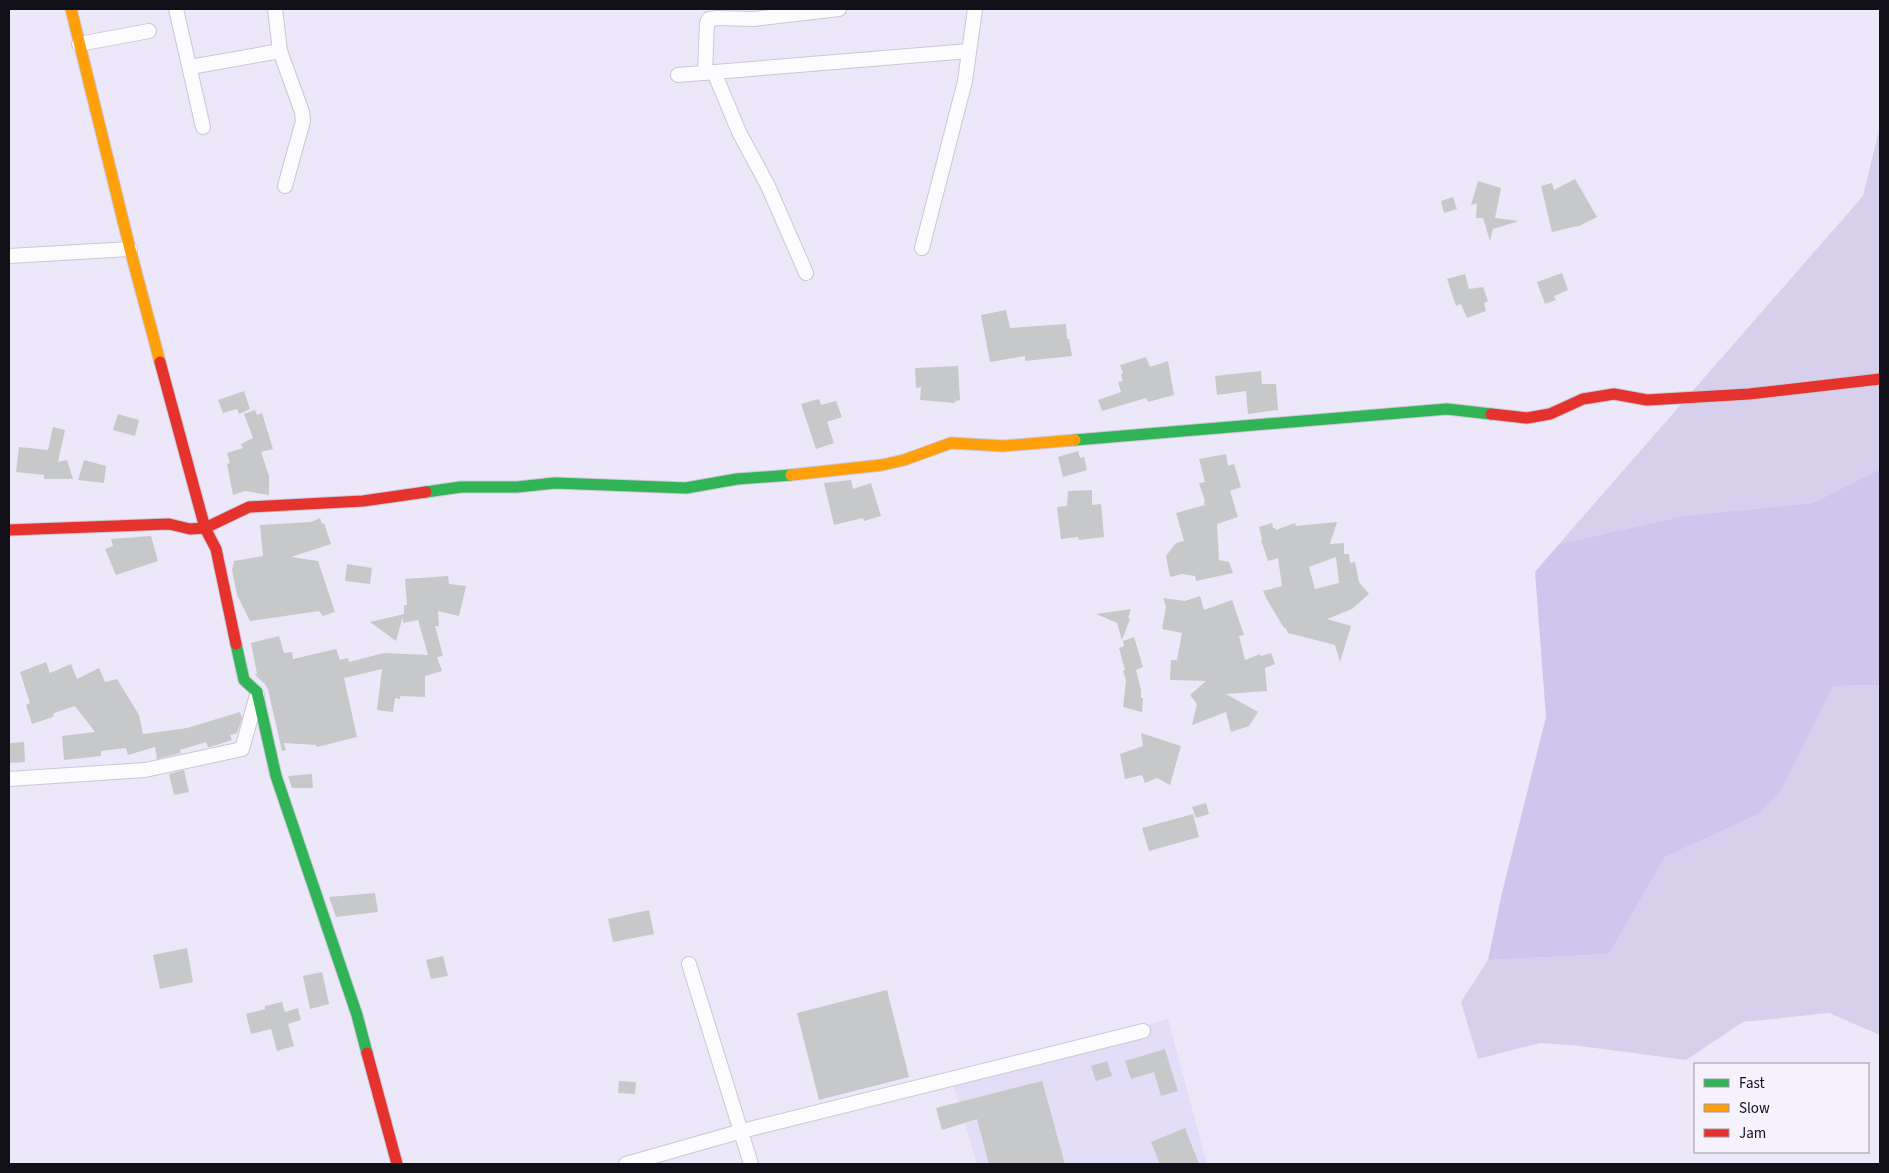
<svg xmlns="http://www.w3.org/2000/svg" width="1889" height="1173" font-family="'Source Sans 3',sans-serif">
<style>
.built{fill:#e4ddf8}
.green{fill:#d7d0ed}
.forest{fill:#cfc5ed}
.building{fill:#c7c8ca;fill-rule:evenodd}
.lines{fill:none;stroke-linecap:round;stroke-linejoin:round}
.street-casing{stroke:#cac7d4;stroke-width:16}
.fast-casing{stroke:#cac7d4;stroke-width:13}
.slow-casing{stroke:#cac7d4;stroke-width:13}
.jam-casing{stroke:#cac7d4;stroke-width:13}
.street{stroke:#fcfcfe;stroke-width:14}
.fast{stroke:#30b455;stroke-width:11}
.slow{stroke:#ff9f0a;stroke-width:11}
.jam{stroke:#e5322d;stroke-width:11}
</style>
<rect width="100%" height="100%" fill="#ece8f9"/>
<path class="built" d="M1168,1019l39,145h-230l-26,-87z"/>
<g class="green">
<path d="M1880,126v343l-67,34 -130,13 -124,28 304,-348z"/>
<path d="M1880,685v350l-51,-22 -86,9 -57,38 -106,-14 -40,-3 -62,16 -17,-57 27,-42 121,-6 56,-97 94,-43 21,-21 53,-107z"/>
</g>
<path class="forest" d="M1880,469v216l-47,1 -53,107 -21,21 -94,43 -56,97 -121,6 14,-67 44,-176 -11,-145 24,-28 124,-28 130,-13z"/>
<g class="building">
<path d="M1575,179l22,38 -20,10v-1l-25,6 -11,-46 11,-3 2,7z"/>
<path d="M1478,181l23,7 -6,30 24,3 -26,8 -3,12 -7,-23h-7l1,-15 -6,2z"/>
<path d="M1453,197l4,12 -13,4 -3,-12z"/>
<path d="M1562,273l6,17 -14,6 2,4 -11,4 -8,-22z"/>
<path d="M1465,274l4,15 14,-2 5,14 -4,2 2,8 -19,7 -6,-14 -5,2 -9,-27z"/>
<path d="M1006,310l4,18 56,-4 1,15h2l3,17 -47,5v-5l-35,6 -9,-47z"/>
<path d="M1146,357l4,10 18,-6 6,34 -26,7 -2,-4 -44,13 -4,-11 23,-8 -3,-10 5,-1 -2,-7 2,-1 -3,-8z"/>
<path d="M958,366l2,34 -5,1v2l-35,-3 1,-13 -5,1 -1,-20z"/>
<path d="M1261,371l1,13h14l2,26 -30,4 -2,-23 -29,4 -2,-19z"/>
<path d="M244,391l6,18 -11,5 -2,-5 -14,4 -5,-13z"/>
<path d="M819,399l2,6 15,-4 6,16 -15,5 7,21 -18,6 -15,-45z"/>
<path d="M255,410l2,5 5,-2 11,36 -12,3 8,24v19l-24,-4 -12,4 -6,-31 3,-1 -3,-10 16,-5 -2,-4 12,-6 -9,-24z"/>
<path d="M118,414l21,6 -4,16 -22,-6z"/>
<path d="M53,427l12,3 -7,32 9,-2 6,19h-29v-4l-28,-3 3,-25 29,3z"/>
<path d="M1078,451l2,7 4,-1 3,13 -24,7 -5,-20z"/>
<path d="M1226,454l2,12 6,-2 7,23 -11,4 8,26 -21,7 2,36 10,2 4,11 -37,8 -1,-5 -13,-2 -12,3 -4,-21 10,-13 8,-2 -8,-28 29,-8 -1,-4h1l-6,-18 6,-1 -6,-23z"/>
<path d="M84,460l22,6 -2,17 -26,-3z"/>
<path d="M851,480l2,9 18,-6 10,33 -17,5 -1,-3 -29,7 -10,-42z"/>
<path d="M1092,490v15l9,-1 3,33 -25,3 -1,-3 -17,2 -4,-32 10,-1 1,-15z"/>
<path d="M320,518l2,6 2,-1 7,21 -40,13 27,4 17,51 -12,4 -4,-5 -69,10 -13,-26 -5,-25 2,-9 29,-5 -3,-31 51,-3z"/>
<path d="M1337,522l-7,22 14,-1v11h5l1,9 5,-1 4,20 10,12 -17,15 -25,10 24,7 -11,36 -5,-17 -47,-12 -3,-6 -1,1 -18,-30 -3,-7 19,-5 -4,-28 -10,3 -7,-21 1,-1 -3,-12 13,-4 1,5h2l1,2 19,-7 1,3zM1336,557l3,26 -24,6 -6,-22z"/>
<path d="M151,536l7,25 -42,14 -11,-26 8,-3 -2,-7z"/>
<path d="M347,564l25,4 -2,16 -25,-3z"/>
<path d="M448,576l1,8 17,2 -7,30 -21,-5 1,15h-4l8,30 -6,1 5,14 -17,5v21l-25,-1v3l-5,-1 -2,14 -16,-2 5,-41 -38,9 13,59 -40,10 -1,-2 -32,-2 2,7 -4,1 -14,-61 -3,-6 -10,-9 2,-1 -6,-31 28,-7 5,17 8,-1 1,7 43,-10 4,11 8,-2 1,4 35,-9 44,2 -10,-35 -15,3v-7l-7,25 -26,-19 34,-8v-9h3l-2,-26z"/>
<path d="M1200,596l4,14 28,-10 12,35 -5,1 6,24 15,-6 1,2 10,-3 4,11 -10,4 2,23 -41,3 32,18 -9,14 -18,6 -5,-20 -34,13 5,-21 -7,-9 16,-14 -36,-1 1,-20h6l5,-27 -20,-4 4,-22 -3,-9 22,3z"/>
<path d="M1131,609l-3,9 2,1 -8,21 -5,-17 -21,-9z"/>
<path d="M1134,637l9,30 -7,3 5,20v8h2l-1,14 -19,-5 3,-27 -3,-9 2,-1 -6,-22 5,-2 -1,-5z"/>
<path d="M46,662l4,11 21,-9 6,15 22,-11 6,14 12,-3 22,36 4,19 44,-6 53,-16 2,6 -5,15 -7,2 2,5 -22,7h-2l-2,-5 -26,8 1,3 -24,6 -2,-12 -27,8 -2,-7 -25,3v5l-37,4 -2,-24 33,-4 -20,-26 -21,7 -1,4 -21,7 -6,-19 4,-2 -10,-31z"/>
<path d="M1141,733l40,13 -11,39 -13,-7 -12,5 -3,-8 -17,4 -5,-25 23,-8z"/>
<path d="M24,742l1,20 -16,1v-20z"/>
<path d="M184,770l5,22 -15,3 -5,-21z"/>
<path d="M312,774l1,14h-21l-4,-12z"/>
<path d="M1206,803l3,11 -13,4 -4,-11z"/>
<path d="M1193,814l6,23 -50,14 -7,-23z"/>
<path d="M375,893l3,19 -42,5 -7,-20z"/>
<path d="M649,910l5,24 -41,8 -5,-23z"/>
<path d="M187,948l6,34 -33,7 -7,-34z"/>
<path d="M443,956l5,20 -17,3 -5,-19z"/>
<path d="M322,972l7,32 -19,5 -7,-33z"/>
<path d="M887,990l22,87 -90,23 -22,-87z"/>
<path d="M282,1002l3,10 13,-4 3,12 -13,4 6,22 -17,5 -6,-22 -20,5 -5,-20 19,-5v-3z"/>
<path d="M1165,1049l13,42 -17,5 -7,-24 -23,7 -6,-18z"/>
<path d="M1107,1061l5,15 -16,5 -5,-15z"/>
<path d="M619,1081l17,1 -1,12 -17,-1z"/>
<path d="M1042,1081l23,83h-76l-12,-45 -35,11 -6,-22z"/>
<path d="M1185,1128l14,36h-39l-9,-22z"/>
</g>
<g class="lines">
<g class="street-casing">
<g id="street">
<path d="M176,9l27,118"/>
<path d="M275,9l5,42 22,61 1,9 -18,65"/>
<path d="M79,44l70,-13"/>
<path d="M190,67l90,-16"/>
<path d="M714,72l25,60 29,54 38,87"/>
<path d="M705,73l2,-50 2,-4 8,-1 37,1 85,-10"/>
<path d="M678,75l291,-24"/>
<path d="M922,248l43,-167 10,-72"/>
<path d="M9,256l121,-7"/>
<path d="M9,779l136,-9 97,-21 15,-54"/>
<path d="M689,964l62,200"/>
<path d="M626,1164l116,-33 401,-100"/>
</g>
</g>
<g class="fast-casing">
<g id="fast">
<path d="M1075,440l372,-31 44,5"/>
<path d="M426,492l35,-5h56l38,-4 131,5 51,-9 54,-4"/>
<path d="M236,644l8,36 13,12 19,84 81,239 10,38"/>
</g>
</g>
<g class="slow-casing">
<g id="slow">
<path d="M71,9l59,240 30,113"/>
<path d="M791,475l91,-10 22,-5 47,-17 52,3 72,-6"/>
</g>
</g>
<g class="jam-casing">
<g id="jam">
<path d="M160,362l45,166 11,21 20,95"/>
<path d="M1491,414l36,4 23,-4 33,-15 31,-5 33,6 102,-6 131,-15"/>
<path d="M9,530l160,-6 21,5 15,-1 44,-21 114,-6 63,-9"/>
<path d="M367,1053l30,111"/>
</g>
</g>
<use href="#street" class="street"/>
<use href="#fast" class="fast"/>
<use href="#slow" class="slow"/>
<use href="#jam" class="jam"/>
</g>
<rect width="1889" height="1173" fill="none" stroke="#110f18" stroke-width="20"/>
<rect x="1694" y="1063" width="175" height="90" fill="#f5f2fe" stroke="#9a97a2"/>
<rect x="1704" y="1079" width="25" height="8" fill="#30b455" stroke="#9a97a2"/>
<text x="1739" y="1088" font-size="15" fill="#110f18">Fast</text>
<rect x="1704" y="1104" width="25" height="8" fill="#ff9f0a" stroke="#9a97a2"/>
<text x="1739" y="1113" font-size="15" fill="#110f18">Slow</text>
<rect x="1704" y="1129" width="25" height="8" fill="#e5322d" stroke="#9a97a2"/>
<text x="1739" y="1138" font-size="15" fill="#110f18">Jam</text>
</svg>
